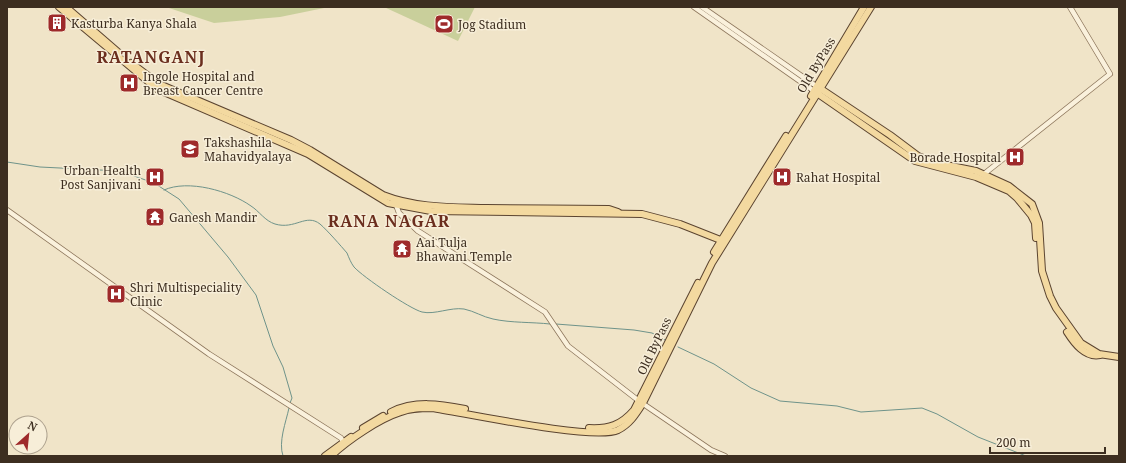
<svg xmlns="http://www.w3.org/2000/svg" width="1126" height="463" font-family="'Noto Serif',serif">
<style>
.green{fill:#c9cf9b}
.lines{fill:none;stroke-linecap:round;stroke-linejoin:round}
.stream{stroke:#6f938a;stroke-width:1}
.tertiary-casing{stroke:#8d765c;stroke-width:6}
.primary-casing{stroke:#5b4430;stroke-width:8}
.tertiary{stroke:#faf1dc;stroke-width:4.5}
.primary{stroke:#f3d9a0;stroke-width:6}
.labels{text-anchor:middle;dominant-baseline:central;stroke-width:3;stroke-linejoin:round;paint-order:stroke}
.poi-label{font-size:12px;fill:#3d2e20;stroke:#f7eed8;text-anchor:start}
.street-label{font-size:12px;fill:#3d2e20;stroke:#f7eed8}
.district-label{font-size:16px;font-weight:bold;letter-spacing:1px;fill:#6b2e1e;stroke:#f7eed8}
</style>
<rect width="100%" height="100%" fill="#f0e4c8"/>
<g class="green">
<path d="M166,7h163l-49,10 -66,6z"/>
<path d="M384,7h91l-17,34z"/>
</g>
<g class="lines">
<g class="stream">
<path d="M7,162l33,5 80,4 34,12 25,16 49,58 28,38 17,51 10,21 9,31 -2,5"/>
<path d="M164,190c24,-11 66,1 87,16 8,5 14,15 24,18 20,6 31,-11 45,0 7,6 21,22 27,29 2,5 4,10 7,14 9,10 56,42 68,45 13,3 28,-5 42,-3 10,2 19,8 29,10 18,4 39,3 57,5"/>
<path d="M556,324l78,6 18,3 13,7"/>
<path d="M678,347l36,17 37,24 29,13 57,5 24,6 61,-4 15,6 41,23 48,19"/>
<path d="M283,456c-5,-14 3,-34 6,-48"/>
</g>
<g class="tertiary-casing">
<g id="tertiary">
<path d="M694,7l120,84"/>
<path d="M702,7l114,79"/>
<path d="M984,174l126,-100 -40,-67"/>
<path d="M395,202l4,11 19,18 127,81 23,34 71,55 72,49 14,6"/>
<path d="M7,210l202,144 132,84 3,6"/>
</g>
</g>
<g class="primary-casing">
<g id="primary">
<path d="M59,7l98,82 151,65 80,49 43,8 211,3 38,10 43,17"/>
<path d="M66,7l52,45"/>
<path d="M131,63l28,21 132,56 19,10 73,45c33,13 69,12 103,13 41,0 82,1 123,1l9,3"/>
<path d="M818,87l72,48 28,21 18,7 40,8 33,15 23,18 7,19 3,48 8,25 6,12 25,35 18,11 20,3"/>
<path d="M814,91l101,70 61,16 33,14 8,7 14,17 4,8 1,15"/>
<path d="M811,96l53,-89"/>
<path d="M714,252l72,-116"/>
<path d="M1067,332c7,11 18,26 33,23"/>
<path d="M391,412c24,-12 49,-8 74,-3"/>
<path d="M363,428l20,-12"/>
<path d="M589,428c20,1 32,-3 45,-18l64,-127"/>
<path d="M325,456l26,-19"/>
<path d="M331,456c17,-16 48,-37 70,-44 10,-4 20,-4 31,-4 33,5 162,33 186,22 12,-6 18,-16 25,-27l69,-140 159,-256"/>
</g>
</g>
<use href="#tertiary" class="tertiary"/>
<use href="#primary" class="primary"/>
</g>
<defs>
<g id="building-square" transform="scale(1)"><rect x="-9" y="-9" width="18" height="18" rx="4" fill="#9e2a2b" stroke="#f7eed8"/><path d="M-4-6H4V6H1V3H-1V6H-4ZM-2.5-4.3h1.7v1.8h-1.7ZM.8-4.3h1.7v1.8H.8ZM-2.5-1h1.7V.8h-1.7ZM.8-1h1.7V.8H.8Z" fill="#fff"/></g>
<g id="stadium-square" transform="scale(1)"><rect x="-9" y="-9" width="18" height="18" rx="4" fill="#9e2a2b" stroke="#f7eed8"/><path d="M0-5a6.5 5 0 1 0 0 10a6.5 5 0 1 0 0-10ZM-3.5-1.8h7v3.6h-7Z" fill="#fff"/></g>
<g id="hospital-square" transform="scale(1)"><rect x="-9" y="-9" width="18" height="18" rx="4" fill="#9e2a2b" stroke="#f7eed8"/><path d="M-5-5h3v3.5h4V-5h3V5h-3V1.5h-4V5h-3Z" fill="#fff"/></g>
<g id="university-square" transform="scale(1)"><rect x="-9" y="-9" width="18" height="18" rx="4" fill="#9e2a2b" stroke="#f7eed8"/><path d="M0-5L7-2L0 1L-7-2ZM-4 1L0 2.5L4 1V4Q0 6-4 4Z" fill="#fff"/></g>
<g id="temple-square" transform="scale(1)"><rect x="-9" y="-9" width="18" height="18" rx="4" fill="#9e2a2b" stroke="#f7eed8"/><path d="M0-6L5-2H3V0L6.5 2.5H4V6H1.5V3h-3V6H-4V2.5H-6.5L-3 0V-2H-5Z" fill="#fff"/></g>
</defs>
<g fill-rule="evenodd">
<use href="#building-square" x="57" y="23"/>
<use href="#stadium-square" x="444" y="24"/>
<use href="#hospital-square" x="129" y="83"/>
<use href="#university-square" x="190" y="149"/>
<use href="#hospital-square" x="1015" y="157"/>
<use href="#hospital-square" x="155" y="177"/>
<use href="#hospital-square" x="782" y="177"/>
<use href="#temple-square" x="155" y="217"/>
<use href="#temple-square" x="402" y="249"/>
<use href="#hospital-square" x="116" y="294"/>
</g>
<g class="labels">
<g class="poi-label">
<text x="71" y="23">Kasturba Kanya Shala</text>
<text x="458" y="24">Jog Stadium</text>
<text x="143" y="76">Ingole Hospital and<tspan x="143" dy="14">Breast Cancer Centre</tspan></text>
<text x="204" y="142">Takshashila<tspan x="204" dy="14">Mahavidyalaya</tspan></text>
<text x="1001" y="157" text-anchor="end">Borade Hospital</text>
<text x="141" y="170" text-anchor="end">Urban Health<tspan x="141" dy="14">Post Sanjivani</tspan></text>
<text x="796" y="177">Rahat Hospital</text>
<text x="169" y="217">Ganesh Mandir</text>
<text x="416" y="242">Aai Tulja<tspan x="416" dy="14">Bhawani Temple</tspan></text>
<text x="130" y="287">Shri Multispeciality<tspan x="130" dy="14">Clinic</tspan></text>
</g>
<g class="street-label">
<text transform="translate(816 65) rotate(-59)">Old ByPass</text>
<text transform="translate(654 346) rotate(-64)">Old ByPass</text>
</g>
<g class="district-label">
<text x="151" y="57">RATANGANJ</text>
<text x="389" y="221">RANA NAGAR</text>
</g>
</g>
<rect width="1126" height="463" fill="none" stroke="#3d2e20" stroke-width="16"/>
<g transform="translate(28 435) rotate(27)"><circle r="19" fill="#f7eed8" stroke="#ada18e"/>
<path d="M0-3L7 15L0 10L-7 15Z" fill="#9e2a2b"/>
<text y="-6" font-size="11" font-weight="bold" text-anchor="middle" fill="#3d2e20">N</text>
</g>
<path d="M990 447v6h115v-6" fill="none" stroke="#3d2e20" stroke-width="2"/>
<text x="996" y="447" font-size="12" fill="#3d2e20" stroke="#f7eed8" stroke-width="3" paint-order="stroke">200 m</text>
</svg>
